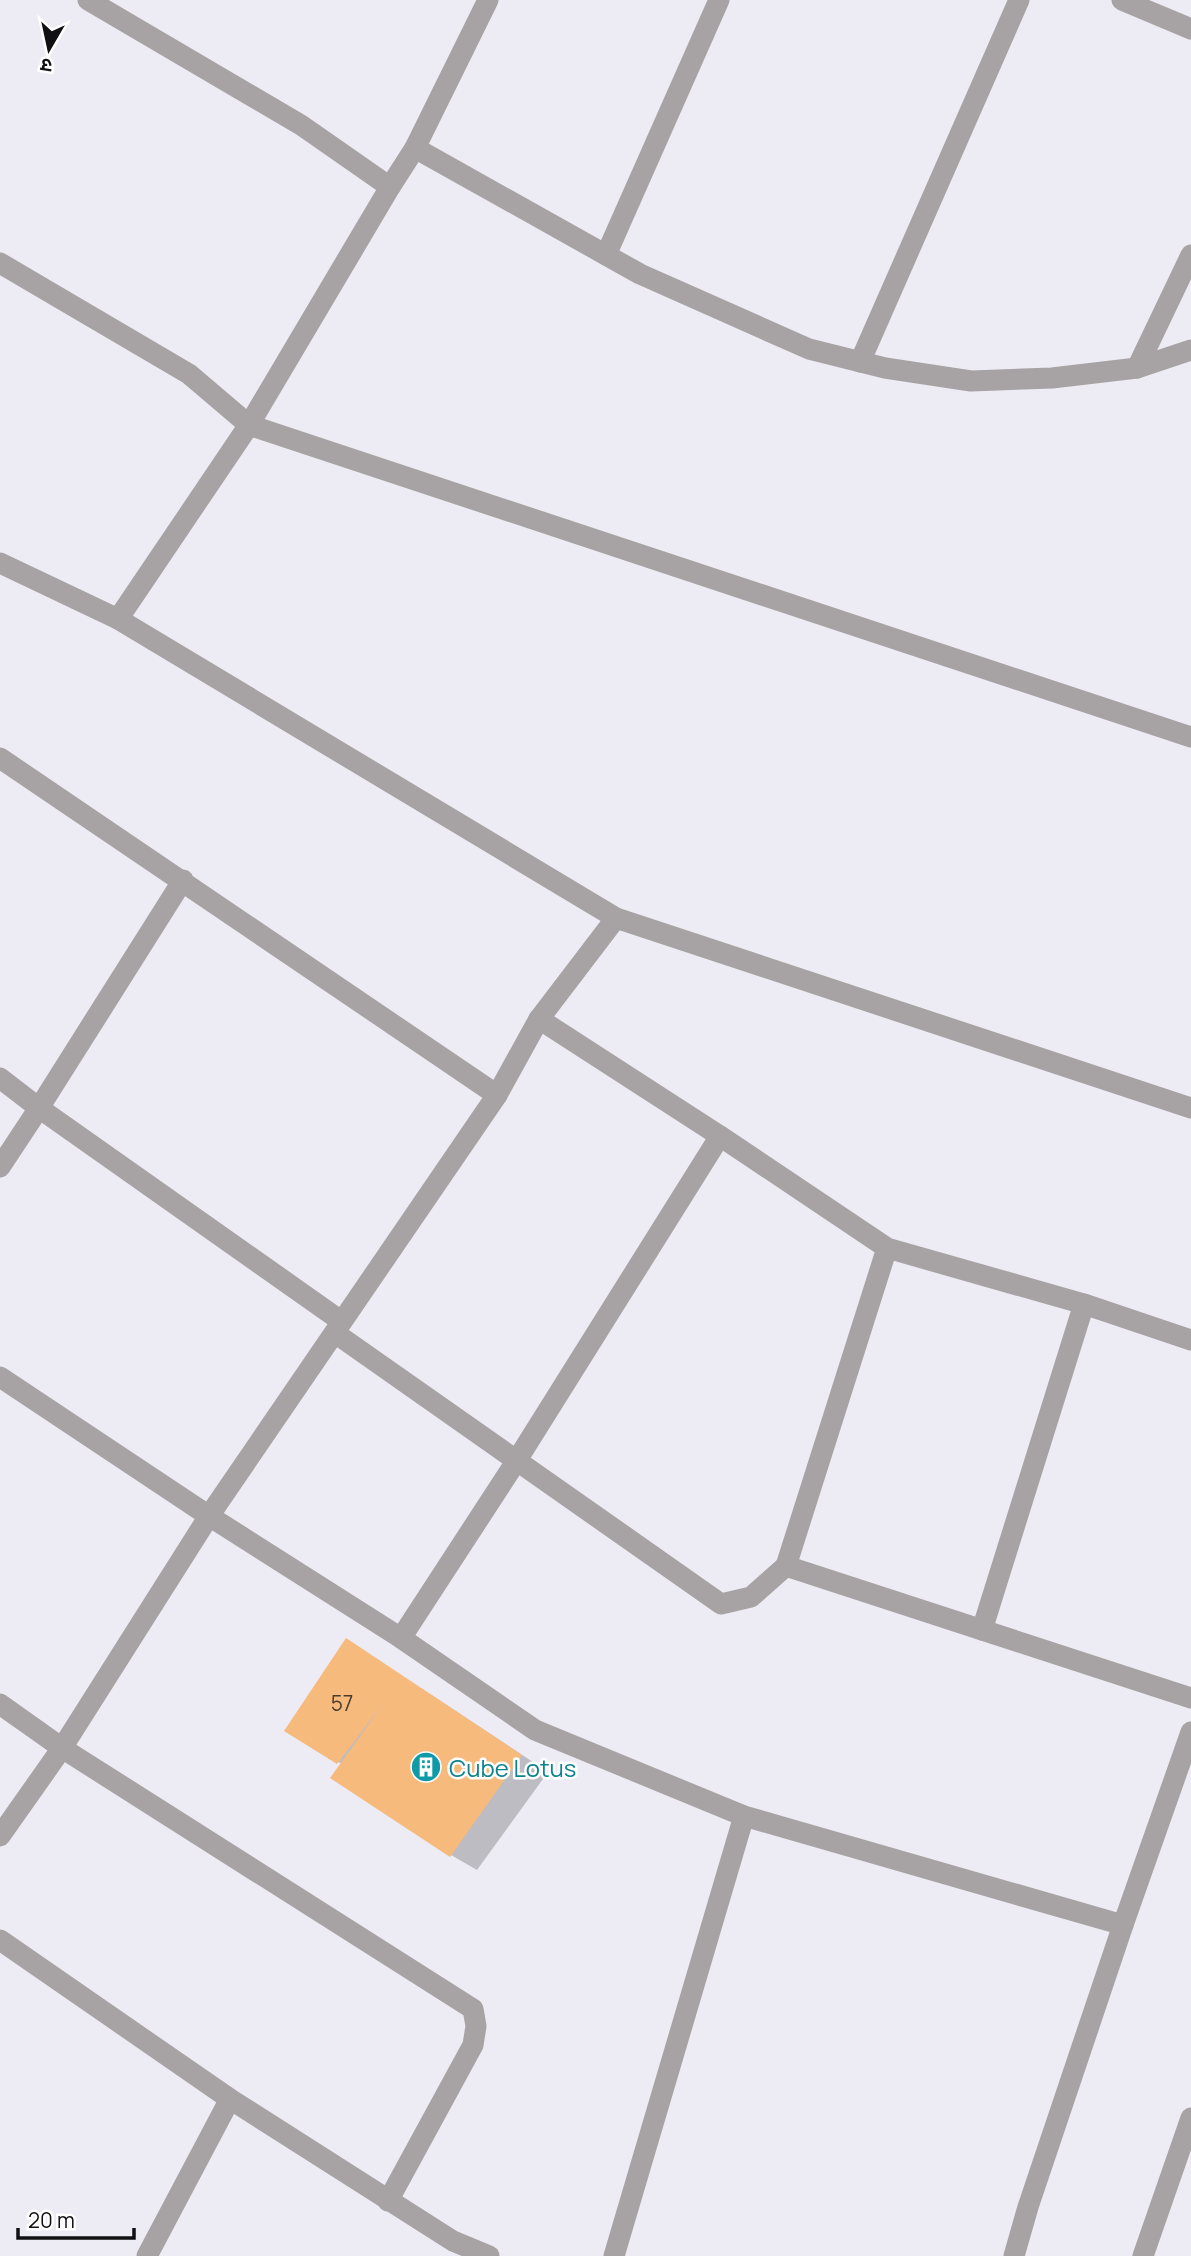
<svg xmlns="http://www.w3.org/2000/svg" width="1191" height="2256" font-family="Manrope,'Noto Sans Devanagari',sans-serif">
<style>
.shadow{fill:#0003}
.building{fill:#f6ba7d}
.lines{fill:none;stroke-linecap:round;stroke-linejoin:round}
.minor{stroke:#a7a3a4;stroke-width:21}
.labels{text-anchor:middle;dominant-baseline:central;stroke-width:5;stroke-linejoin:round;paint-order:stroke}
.number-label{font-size:21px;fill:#4a3b2e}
.culture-label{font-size:24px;fill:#0d838f;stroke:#fff;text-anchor:start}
</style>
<rect width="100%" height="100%" fill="#edebf3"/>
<path class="shadow" d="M421,1688l127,84 -71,98 -26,-15 -109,-91 -55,-34z"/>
<path class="building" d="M346,1638l176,117 -72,102 -120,-79 53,-74 -46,60 -53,-33z"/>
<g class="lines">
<g class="minor">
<path d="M88,0l213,125 89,62"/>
<path d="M1122,0l69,29"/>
<path d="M415,148l225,126 169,75 76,19 86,13 81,-3 85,-10 54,-18"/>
<path d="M606,255l113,-255"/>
<path d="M0,263l189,111 60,51 942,312"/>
<path d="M860,362l159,-362"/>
<path d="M1137,368l54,-113"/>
<path d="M0,563l118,56 498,299 575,190"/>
<path d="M118,619l131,-194 141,-238 25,-39 73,-148"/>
<path d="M0,758l497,337"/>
<path d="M0,1078l39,30 144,-228"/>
<path d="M720,1136l167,112 197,56 107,36"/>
<path d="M0,1167l39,-59 302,213"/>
<path d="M335,1333l386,271 30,-7 35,-31 405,132"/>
<path d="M0,1377l209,139 288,-421 42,-76 77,-101"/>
<path d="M786,1566l101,-318"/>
<path d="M982,1630l102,-326"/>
<path d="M401,1638l116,-178 203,-324 -181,-117"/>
<path d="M0,1704l62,44 411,261 3,17 -3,19 -85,156"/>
<path d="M0,1836l62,-88 147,-232 192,122 134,92 209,86 379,109"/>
<path d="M0,1940l230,159 223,142 36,15"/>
<path d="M147,2256l83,-157"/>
<path d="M614,2256l130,-440"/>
<path d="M1014,2256l14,-49 95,-282 68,-193"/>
<path d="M1143,2256l48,-138"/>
</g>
</g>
<defs>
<g id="building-disc" transform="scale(1.575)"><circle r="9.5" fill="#0f9aa8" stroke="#fff"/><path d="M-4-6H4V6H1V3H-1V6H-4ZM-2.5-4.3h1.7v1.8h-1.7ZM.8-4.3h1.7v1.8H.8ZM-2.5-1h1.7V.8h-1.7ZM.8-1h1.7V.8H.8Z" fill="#fff"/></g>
</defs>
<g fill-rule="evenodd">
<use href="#building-disc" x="426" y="1767"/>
</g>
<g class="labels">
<g class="number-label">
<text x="342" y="1703">57</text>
</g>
<g class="culture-label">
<text x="449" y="1767">Cube Lotus</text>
</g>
</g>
<g transform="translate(49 49) rotate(189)" stroke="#ffffff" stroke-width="5" paint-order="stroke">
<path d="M0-5L12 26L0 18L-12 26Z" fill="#111114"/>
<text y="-10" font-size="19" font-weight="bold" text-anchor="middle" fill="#111114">उ</text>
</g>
<path d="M18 2228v10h116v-10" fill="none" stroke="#111114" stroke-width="3.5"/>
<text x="28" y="2228" font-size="21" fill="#111114" stroke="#ffffff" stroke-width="5" paint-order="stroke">20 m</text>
</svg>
